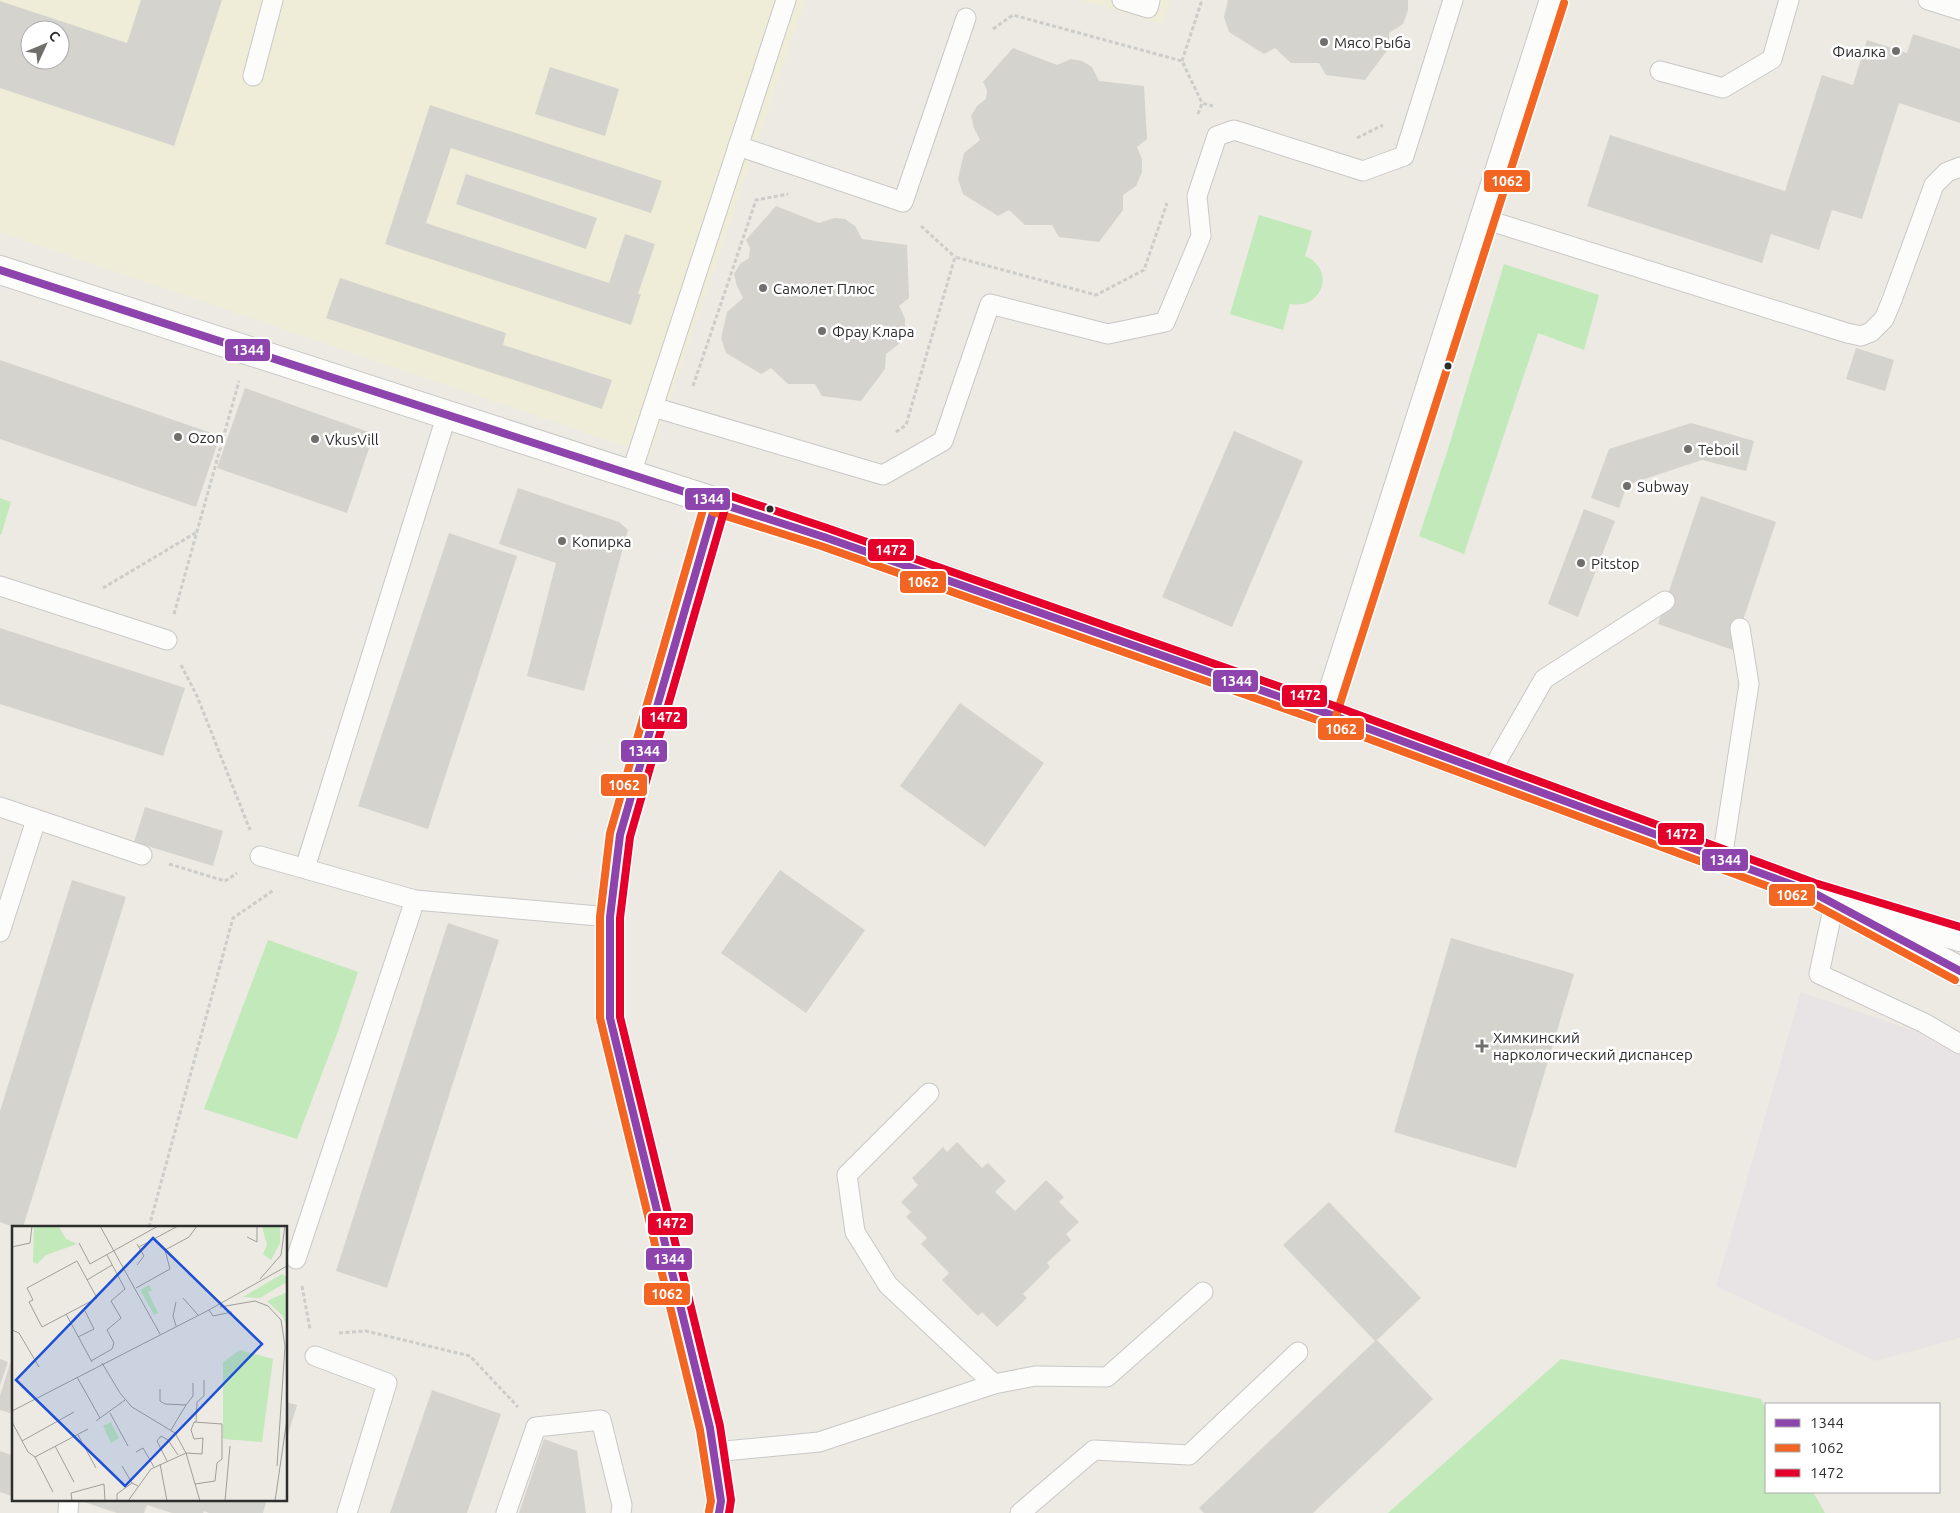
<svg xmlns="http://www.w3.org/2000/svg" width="1960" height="1513" font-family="Ubuntu,sans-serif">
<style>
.industrial{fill:#e8e4e5}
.education{fill:#efedd7;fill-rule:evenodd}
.green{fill:#c1e9b9}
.building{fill:#d5d3cd;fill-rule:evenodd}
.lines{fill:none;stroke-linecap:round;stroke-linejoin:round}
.service-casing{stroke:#c9c8c7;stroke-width:21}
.tertiary-casing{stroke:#c9c8c7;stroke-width:30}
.path{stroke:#ccccca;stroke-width:3;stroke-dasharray:4 2.5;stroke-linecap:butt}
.service{stroke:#fcfcfb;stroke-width:19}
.tertiary{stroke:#fcfcfb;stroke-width:28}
.bus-1-casing{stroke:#fff;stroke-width:11}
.bus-2-casing{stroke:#fff;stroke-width:11}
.bus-3-casing{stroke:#fff;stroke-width:11}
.bus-1{stroke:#8e44ad;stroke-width:8}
.bus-2{stroke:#f26522;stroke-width:8}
.bus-3{stroke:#e4002b;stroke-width:8}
.poi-dot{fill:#706f6c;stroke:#fff;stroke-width:2}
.bus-dot{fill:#2d2d2d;stroke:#fff;stroke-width:2}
.labels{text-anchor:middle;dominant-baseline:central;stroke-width:5;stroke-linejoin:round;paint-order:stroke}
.poi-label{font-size:15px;fill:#2d2d2d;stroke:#fff;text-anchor:start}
.inset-road{fill:none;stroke:#a09e9a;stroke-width:1}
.view{fill:#1d4ed8;fill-opacity:0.15;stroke:#1d4ed8;stroke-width:2.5}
.inset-edge{fill:none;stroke:#2d2d2d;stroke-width:2.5}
.line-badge{stroke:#fff;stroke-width:2}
.badge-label{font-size:14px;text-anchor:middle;font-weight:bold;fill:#fff}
</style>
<rect width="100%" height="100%" fill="#eceae2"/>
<path class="industrial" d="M1801,992l122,42 37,20v284l-85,23 -159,-75z"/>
<g class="education">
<path d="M0,0h805l-154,455 -651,-223zM30,30h30v30h-30z"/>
<path d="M1082,0h88l-7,24z"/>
</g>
<g class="green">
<path d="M1259,215l53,16 -7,25c31,13 18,54 -15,48l-7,26 -53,-16z"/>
<path d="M1504,264l95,31 -15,55 -46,-17 -74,221 -45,-18 30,-90z"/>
<path d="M0,498l11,4 -10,33 -1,-1z"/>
<path d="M268,940l90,32 -21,62 -40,105 -93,-30z"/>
<path d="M1561,1359l200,40 5,10v83h47l12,21h-437z"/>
</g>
<g class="building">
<path d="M141,0h81l-48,146 -174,-58v-87l127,42zM30,30h30v30h-30z"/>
<path d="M1228,0h180v10l-5,14 -14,9v15l-24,32 -39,-5 -7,-12h-28l-16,-15 -11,6 -35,-22 -5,-15z"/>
<path d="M1913,34l47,15v74l-61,-20 -37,116 -30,-9 -13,40 -48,-16 -9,29 -175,-57 23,-71 175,56 37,-116 31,10 14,-45 40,13z"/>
<path d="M1013,48l44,17 14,-6 11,2 10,6 7,14 45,5 3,53 -10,8 5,12v13l-6,14 -13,9v15l-24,32 -40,-5 -7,-12h-27l-16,-15 -11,6 -35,-22 -5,-15 6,-26 16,-13 -6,-12 -3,-12 6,-10 9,-7 1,-9 -4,-8z"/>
<path d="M550,67l69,22 -14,47 -70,-22z"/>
<path d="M430,105l232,76 -11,32 -200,-65 -25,75 183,60 16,-49 30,10 -17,50h3l-10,31 -246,-81z"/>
<path d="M466,174l131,44 -11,31 -130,-45z"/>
<path d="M776,206l43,17 15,-5 11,1 10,7 7,13 45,6 2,53 -10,8 6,12v12l-6,14 -13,10 -1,15 -24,32 -39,-5 -7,-12h-27l-17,-16 -10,6 -35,-21 -5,-15 6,-26 16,-14 -6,-12 -3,-12 6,-10 9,-6 1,-10 -4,-8z"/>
<path d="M340,278l166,55 -3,12 109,35 -10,29 -276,-91z"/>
<path d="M1856,348l38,12 -9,31 -39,-12z"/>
<path d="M0,360l220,76 -24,71 -196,-68z"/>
<path d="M245,388l129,46 -27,79 -130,-45z"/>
<path d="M1691,423l63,18 -8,30 -44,-11 -75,25 -8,23 -28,-10 18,-49z"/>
<path d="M1234,431l69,30 -71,166 -70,-30z"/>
<path d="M518,488l101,34 9,8 -44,161 -57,-15 29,-113 -57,-19z"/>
<path d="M1701,496l75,26 -43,128 -75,-26z"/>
<path d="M1584,509l31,12 -37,96 -30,-13z"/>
<path d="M449,533l68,23 -89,273 -70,-23z"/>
<path d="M0,628l185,60 -22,68 -163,-52z"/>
<path d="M960,703l84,60 -59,84 -85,-61z"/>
<path d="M145,807l78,24 -10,35 -79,-24z"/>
<path d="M780,870l85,60 -59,83 -85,-60z"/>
<path d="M72,880l54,17 -103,330h-9l-14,-5v-111z"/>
<path d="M448,923l51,17 -112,348 -51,-17z"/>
<path d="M1451,938l123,36 -58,194 -122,-36z"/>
<path d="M957,1142l25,26 6,-5 18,18 -11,11 20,19 31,-31 18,17 -5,5 20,20 -13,12 5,6 -24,23 3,4 -27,27 4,4 -30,29 -15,-15 -4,4 -36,-36 7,-7 -28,-29 6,-6 -21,-21 5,-5 -10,-10 17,-17 -6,-7 31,-31 4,5z"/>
<path d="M1329,1202l92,96 -44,42 56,59 -120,114h-109l-5,-5 176,-167 -92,-96z"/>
<path d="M13,1354l1,1v59l-14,-4v-14z"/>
<path d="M0,1359l8,3 -8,23z"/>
<path d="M432,1390l69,24 -34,99h-77z"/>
<path d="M286,1402l11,3 -10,33h-1z"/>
<path d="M544,1439l33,12 9,62h-67z"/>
<path d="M0,1451l14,5v41l-14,-5z"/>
<path d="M85,1499h182l-4,14h-54l-5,-2 -1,2h-31l-25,-8 -3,8h-27l-33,-11z"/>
</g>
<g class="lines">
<g class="service-casing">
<g id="service">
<path d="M1122,0l26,8 2,-8"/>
<path d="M1928,0l32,10"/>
<path d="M1660,71l63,17 49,-29 17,-59"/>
<path d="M253,76l20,-76"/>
<path d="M738,146l165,56 63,-184"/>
<path d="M1484,219l363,114 14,3 10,-4 13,-13 8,-19 42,-115 13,-13 13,-5"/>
<path d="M653,407l230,68 60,-34 47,-137 118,30 57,-12 36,-86 -4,-40 20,-60 17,-6 129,41 41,-15 49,-156"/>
<path d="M631,474l155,-474"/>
<path d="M0,586l167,54"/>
<path d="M1490,773l54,-94 121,-78"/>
<path d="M0,807l142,48"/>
<path d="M260,856l155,44 195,17"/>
<path d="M1722,859l27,-175 -9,-56"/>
<path d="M305,868l142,-454"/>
<path d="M1834,904l-15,70 105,49 36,21"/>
<path d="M0,932l36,-112"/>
<path d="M296,1259l119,-359"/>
<path d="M315,1356l72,27 -40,130"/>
<path d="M994,1384l41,-8 72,1 96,-85"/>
<path d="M714,1452l105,-10 175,-58 -106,-99 -33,-53 -8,-57 82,-82"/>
<path d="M68,1513l1,-14"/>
<path d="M506,1513l30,-86 65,-7 21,85 -1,8"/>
<path d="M1020,1513l74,-63 95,5 109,-103"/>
</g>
</g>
<g class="tertiary-casing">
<g id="tertiary">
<path d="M0,270l824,267 502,176 486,179 148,45"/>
<path d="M716,502l-96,333 -10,82v101l100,410 11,73 -2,12"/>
<path d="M1326,713l228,-713"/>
<path d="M1868,922l92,49"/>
</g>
</g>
<g class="path">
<path d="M993,29l20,-14 169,46 20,42"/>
<path d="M1182,61l20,-61"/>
<path d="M1198,114l4,-11 11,3"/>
<path d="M1357,138l26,-13"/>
<path d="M921,226l34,31"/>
<path d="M693,386l63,-186 32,-6"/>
<path d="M896,432l10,-7 49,-168 141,38 48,-25 23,-67"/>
<path d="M103,588l94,-56"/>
<path d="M174,614l65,-233"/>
<path d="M181,665l16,31 53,134"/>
<path d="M169,864l56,17 12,-8"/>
<path d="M149,1227l84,-309 41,-28"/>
<path d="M302,1286l8,43"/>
<path d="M339,1333l27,-2 104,25 48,51"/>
</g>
<use href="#service" class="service"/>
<use href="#tertiary" class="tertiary"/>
<g class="bus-1-casing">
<g id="bus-1">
<path d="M0,270l824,267 502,176 486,179 148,79"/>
<path d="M716,502l-96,333 -10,82v101l100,410 11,73 -2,12"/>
</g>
</g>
<g class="bus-2-casing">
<g id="bus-2">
<path d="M706,499l-96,334 -10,84v101l100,412 11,71 -2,10"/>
<path d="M713,512l108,34 502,176 485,179 147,79"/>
<path d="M1336,716l228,-713"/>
</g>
</g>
<g class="bus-3-casing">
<g id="bus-3">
<path d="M719,492l108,36 502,176 486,179 145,44"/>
<path d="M726,505l-96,332 -10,81v99l100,409 11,74 -2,13"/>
</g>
</g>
<use href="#bus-1" class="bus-1"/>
<use href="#bus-2" class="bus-2"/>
<use href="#bus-3" class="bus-3"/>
</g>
<g class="poi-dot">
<circle cx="1324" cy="42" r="5"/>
<circle cx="1896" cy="51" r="5"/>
<circle cx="763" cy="288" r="5"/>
<circle cx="822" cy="331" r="5"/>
<circle cx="178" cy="437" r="5"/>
<circle cx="315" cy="439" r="5"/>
<circle cx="1688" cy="449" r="5"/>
<circle cx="1627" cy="486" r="5"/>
<circle cx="562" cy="541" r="5"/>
<circle cx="1581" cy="563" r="5"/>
<path d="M1479.5 1038.5h5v5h5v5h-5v5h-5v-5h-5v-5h5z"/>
</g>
<g class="bus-dot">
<circle cx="1448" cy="366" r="4.5"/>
<circle cx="770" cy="509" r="4.5"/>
</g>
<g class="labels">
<g class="poi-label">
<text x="1334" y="42">Мясо Рыба</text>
<text x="1886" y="51" text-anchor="end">Фиалка</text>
<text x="773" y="288">Самолет Плюс</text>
<text x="832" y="331">Фрау Клара</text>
<text x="188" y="437">Ozon</text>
<text x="325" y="439">VkusVill</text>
<text x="1698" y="449">Teboil</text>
<text x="1637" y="486">Subway</text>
<text x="572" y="541">Копирка</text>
<text x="1591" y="563">Pitstop</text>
<text x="1493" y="1037">Химкинский<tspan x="1493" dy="17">наркологический диспансер</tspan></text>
</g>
</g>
<g transform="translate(12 1226)">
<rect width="275" height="275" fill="#eceae2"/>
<path d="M22,0l25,1 7,12 11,5 -31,11 -9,9 -4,-2zM250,0h18v17l-9,17 -8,-6 4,-9zM270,48l5,3v9l-2,-3 -25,15 -17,-1zM137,59l3,5 -4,2 10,21 -4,2 -14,-25zM275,66v36l-4,-12 -16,-15zM228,124l33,9 -11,83 -39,-3v-77zM99,196l8,16 -8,5 -8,-17z" fill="#c1e9b9"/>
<path class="inset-road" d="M88,0l60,108M235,11l10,5v-16M67,17l11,21 68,-38M0,21l18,-4 2,-17M127,21l39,-21M65,35l20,37 -55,29 -13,-25 4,-2 -6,-12zM125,39l7,-9 -7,-12M248,53l21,-24 4,-29M75,54l25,-15M124,62l34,-19 -5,-19 24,-13 8,-11M171,72l15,17M164,76l-3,14 3,10M208,81l35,-6 13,5 13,14 4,26 -8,120M197,84l4,6 19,-4M54,88l26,48M0,104l7,3 20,34M66,111l16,-8 -9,-18M79,135l21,-12 2,-6 -7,-13 14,-12 -10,-17 14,-12 -18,-34M90,137l18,30 12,14 43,26 11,20 14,48M65,151l23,41M148,163v12l5,3 21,1 -15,25M174,179l7,-9v-13M0,185l195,-100 80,-45M98,187l18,33M84,195l29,-21M0,196l16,30 7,5 53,-28M184,196l1,-20 7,-6v-16M66,209l18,33M10,215l52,-29M43,220l19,36M124,226l7,-4 11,19M23,231l18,35M155,235l-10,-20 4,-5 7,4 10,15M148,238l7,37M110,240l10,17M60,275l-1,-8 33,-9 1,17M105,275v-7l15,-11 6,3M116,275l23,-32 35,-16 16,1 1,-16 -9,1 -3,-9 3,-8 28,2v35l-5,4 -2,18 -20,3M213,275l5,-55M263,275l12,-82"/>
<path class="view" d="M141,12l109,106 -137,142 -109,-106z"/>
<rect width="275" height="275" class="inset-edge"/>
</g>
<g class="line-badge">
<rect x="1483" y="169" width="48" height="24" rx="5" fill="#f26522"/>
<rect x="224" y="338" width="47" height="24" rx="5" fill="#8e44ad"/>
<rect x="684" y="487" width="47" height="24" rx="5" fill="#8e44ad"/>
<rect x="867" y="538" width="48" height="24" rx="5" fill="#e4002b"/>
<rect x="899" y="570" width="48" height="24" rx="5" fill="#f26522"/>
<rect x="1212" y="669" width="47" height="24" rx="5" fill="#8e44ad"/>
<rect x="1281" y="684" width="47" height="24" rx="5" fill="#e4002b"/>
<rect x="641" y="706" width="47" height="24" rx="5" fill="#e4002b"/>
<rect x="1317" y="717" width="48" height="24" rx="5" fill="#f26522"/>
<rect x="620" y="739" width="48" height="24" rx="5" fill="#8e44ad"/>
<rect x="600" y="773" width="48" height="24" rx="5" fill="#f26522"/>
<rect x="1657" y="822" width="48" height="24" rx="5" fill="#e4002b"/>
<rect x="1701" y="848" width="48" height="24" rx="5" fill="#8e44ad"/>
<rect x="1768" y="883" width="48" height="24" rx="5" fill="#f26522"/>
<rect x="647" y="1212" width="47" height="24" rx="5" fill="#e4002b"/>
<rect x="645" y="1247" width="48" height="24" rx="5" fill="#8e44ad"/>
<rect x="643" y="1282" width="48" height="24" rx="5" fill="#f26522"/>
</g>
<g class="badge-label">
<text x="1507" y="186">1062</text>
<text x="248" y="355">1344</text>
<text x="708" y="504">1344</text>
<text x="891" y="555">1472</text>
<text x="923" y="587">1062</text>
<text x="1236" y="686">1344</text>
<text x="1305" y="700">1472</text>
<text x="665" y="722">1472</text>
<text x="1341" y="734">1062</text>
<text x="644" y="756">1344</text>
<text x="624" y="790">1062</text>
<text x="1681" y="839">1472</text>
<text x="1725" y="865">1344</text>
<text x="1792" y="900">1062</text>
<text x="671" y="1228">1472</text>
<text x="669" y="1264">1344</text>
<text x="667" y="1299">1062</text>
</g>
<rect x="1765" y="1403" width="175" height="90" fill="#ffffff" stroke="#ababab"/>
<rect x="1775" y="1419" width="25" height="8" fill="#8e44ad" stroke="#ababab"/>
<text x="1810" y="1428" font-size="15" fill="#2d2d2d">1344</text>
<rect x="1775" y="1444" width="25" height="8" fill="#f26522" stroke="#ababab"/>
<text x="1810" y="1453" font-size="15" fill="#2d2d2d">1062</text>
<rect x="1775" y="1469" width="25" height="8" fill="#e4002b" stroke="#ababab"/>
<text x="1810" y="1478" font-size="15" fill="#2d2d2d">1472</text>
<g transform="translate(45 45) rotate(46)"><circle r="24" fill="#ffffff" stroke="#ababab"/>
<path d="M0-4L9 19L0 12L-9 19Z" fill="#706f6c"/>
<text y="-8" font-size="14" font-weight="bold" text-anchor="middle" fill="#2d2d2d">С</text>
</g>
</svg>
